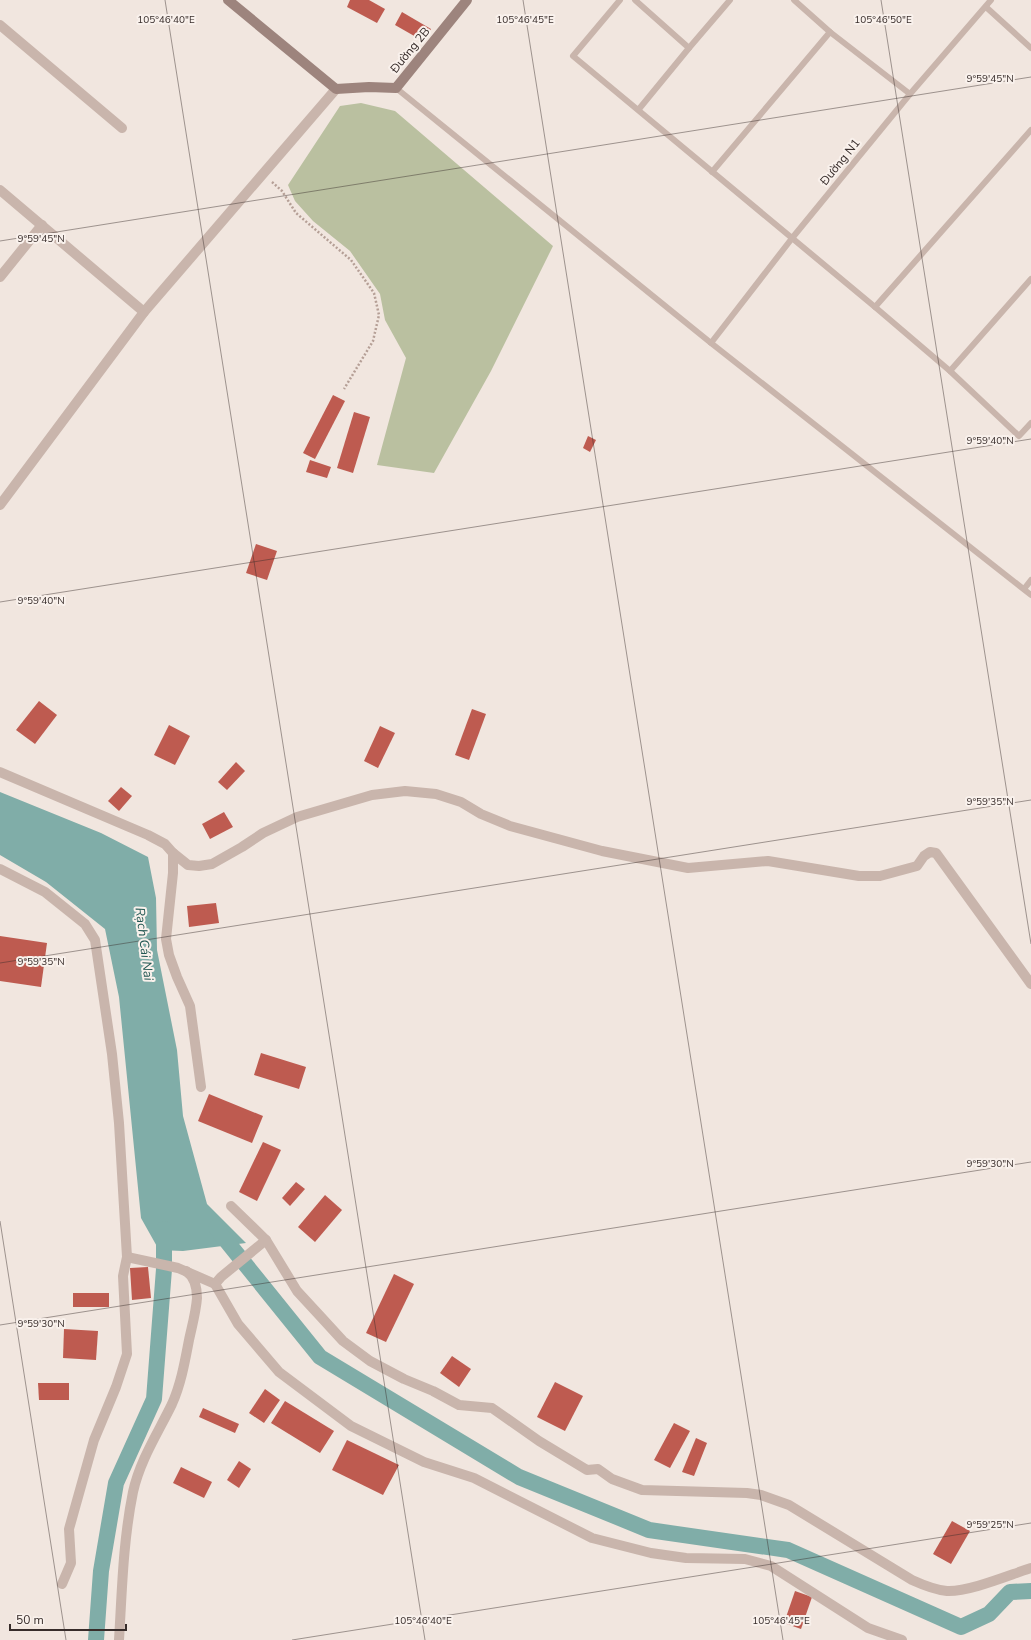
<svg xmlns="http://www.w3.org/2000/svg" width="1031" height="1640" font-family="'Nunito Sans',sans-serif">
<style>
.green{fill:#bac0a0}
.water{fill:#80ada8}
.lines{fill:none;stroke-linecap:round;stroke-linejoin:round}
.canal{stroke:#80ada8;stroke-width:16}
.building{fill:#be5b50}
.path{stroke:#b59f96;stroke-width:2.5;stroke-dasharray:2 2;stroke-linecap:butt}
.lane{stroke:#c9b5ac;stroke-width:6}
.street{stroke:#c9b5ac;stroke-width:10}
.secondary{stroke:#9d847d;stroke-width:10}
.ticks{fill:none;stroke:#372c2a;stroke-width:1;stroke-opacity:0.45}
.labels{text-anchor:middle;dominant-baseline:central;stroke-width:4;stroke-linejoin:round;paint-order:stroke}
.street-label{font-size:12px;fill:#372c2a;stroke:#f9f1ec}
.water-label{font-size:13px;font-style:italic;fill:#225752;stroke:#f9f1ec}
.ticks-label{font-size:10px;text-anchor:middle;fill:#372c2a;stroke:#f9f1ec;stroke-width:4;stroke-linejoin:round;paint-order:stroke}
</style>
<rect width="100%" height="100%" fill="#f1e6df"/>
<path class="green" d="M361,103l34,8 158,135 -62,125 -57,102 -57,-8 29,-107 -21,-38 -5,-26 -30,-43 -37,-30 -18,-20 -7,-16 52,-79z"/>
<path class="water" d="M0,792l101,41 47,24 8,41 1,52 20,100 6,66 24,88 39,39 -63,8 -24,-1 -18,-32 -22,-221 -14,-68 -59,-47 -46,-27z"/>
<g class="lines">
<g class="canal">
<path d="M216,1228l104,129 199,120 130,53 139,20 173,77 28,-13 21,-22 21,-1"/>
<path d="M96,1640l5,-69 15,-88 38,-84 10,-130v-40"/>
</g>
</g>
<g class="building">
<path d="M350,0h19l16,9 -8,14 -30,-16z"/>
<path d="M402,12l29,17 -8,12 -28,-16z"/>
<path d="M333,395l12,6 -30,58 -12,-6z"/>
<path d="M354,412l16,5 -17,56 -16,-5z"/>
<path d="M588,436l8,4 -6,12 -7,-4z"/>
<path d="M310,460l21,7 -4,11 -21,-6z"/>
<path d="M256,544l21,7 -10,29 -21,-7z"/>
<path d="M39,701l18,14 -22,29 -19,-14z"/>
<path d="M472,709l14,5 -17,46 -14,-5z"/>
<path d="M169,725l21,11 -15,29 -21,-10z"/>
<path d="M380,726l15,7 -17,35 -14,-7z"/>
<path d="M236,762l9,9 -18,19 -9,-8z"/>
<path d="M121,787l11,9 -13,15 -11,-10z"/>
<path d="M224,812l9,15 -23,12 -8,-15z"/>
<path d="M216,903l3,20 -30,4 -2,-21z"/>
<path d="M0,936l47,7 -6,44 -41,-6z"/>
<path d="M261,1053l45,14 -7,22 -45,-14z"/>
<path d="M209,1094l54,22 -11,27 -54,-22z"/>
<path d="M263,1142l18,8 -24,51 -18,-9z"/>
<path d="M296,1182l9,7 -15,17 -8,-8z"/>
<path d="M325,1195l17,15 -27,32 -17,-15z"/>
<path d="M148,1267l3,31 -19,2 -2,-32z"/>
<path d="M394,1274l20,10 -28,58 -20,-9z"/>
<rect x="73" y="1293" width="36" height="14"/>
<path d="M64,1329l34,2 -2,29 -33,-2z"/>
<path d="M452,1356l19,13 -12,18 -19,-14z"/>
<path d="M555,1382l28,14 -18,35 -28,-14z"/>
<path d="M38,1383h31v17h-30z"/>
<path d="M265,1389l15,11 -16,23 -15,-10z"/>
<path d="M285,1401l49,30 -14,22 -49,-30z"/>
<path d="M203,1408l36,16 -4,9 -36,-16z"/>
<path d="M674,1423l16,8 -20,37 -16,-8z"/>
<path d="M696,1438l11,5 -13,33 -12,-4z"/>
<path d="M347,1440l52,25 -16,30 -51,-25z"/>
<path d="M239,1461l12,8 -12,19 -12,-8z"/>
<path d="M181,1467l31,15 -8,16 -31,-15z"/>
<path d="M952,1521l18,10 -19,33 -18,-10z"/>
<path d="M795,1591l17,6 -11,32 -17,-6z"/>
</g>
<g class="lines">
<path class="path" d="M272,182l10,9 14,22 55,47 23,33 5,22 -6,26 -29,48"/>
<g class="lane">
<path d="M620,0l-47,56 302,251 75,64 69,65 12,-13"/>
<path d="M635,0l54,48 41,-48"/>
<path d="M794,0l36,32 80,62"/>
<path d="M986,7l45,41"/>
<path d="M396,88l315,255 320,252"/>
<path d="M639,109l50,-61"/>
<path d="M712,172l118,-140"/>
<path d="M875,307l156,-177"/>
<path d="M711,343l82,-106 117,-143 81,-94"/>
<path d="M950,371l81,-92"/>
<path d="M1024,589l7,-9"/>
</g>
<g class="street">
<path d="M0,25l122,103"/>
<path d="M0,190l144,122"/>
<path d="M0,277l42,-52"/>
<path d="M0,505l144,-193 192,-223"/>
<path d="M0,772l148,63 17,9 8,9 15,12 11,1 13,-2 30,-17 21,-14 34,-16 75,-22 33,-4 31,3 25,8 20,12 29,12 92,25 86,17 80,-7 91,15h21l37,-10 7,-10 6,-4 6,1 95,131"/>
<path d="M173,853v20l-7,66 3,16 8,22 13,29 11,81"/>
<path d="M0,869l45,23 40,32 10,16 17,114 7,69 8,134 -4,19 4,78 -11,33 -22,53 -25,89 2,34 -9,21"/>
<path d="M231,1206l35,34 31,51 24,26 22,24 27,20 34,18 29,12 26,14 33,3 47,33 48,29 11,-1 14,10 30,11 105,3 14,2 28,10 123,75c11,5 23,10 35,11 22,1 62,-16 84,-23"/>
<path d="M127,1257l51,11 37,16 6,-7 45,-37"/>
<path d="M215,1284l23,40 41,48 72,54 73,36 50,16 118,60 59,15 35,5 59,1 26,7 97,62 34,12"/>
<path d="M119,1640c3,-49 4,-99 14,-148 7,-32 25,-59 39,-88 9,-20 13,-43 17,-64 3,-14 7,-28 8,-42 0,-10 -2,-21 -11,-27"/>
</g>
<path class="secondary" d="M228,0l108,89 33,-2 27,1 71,-88"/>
</g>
<path class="ticks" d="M165,0l260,1640M523,0l260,1640M881,0l150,944M0,241l1031,-164M0,602l1031,-163M0,963l1031,-163M0,1221l66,419M0,1325l1031,-163M292,1640l739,-117"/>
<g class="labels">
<g class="street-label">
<text transform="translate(410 50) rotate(-51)">Đường 2B</text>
<text transform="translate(840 162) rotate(-51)">Đường N1</text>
</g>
<g class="water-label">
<text transform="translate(144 944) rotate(83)">Rạch Cái Nai</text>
</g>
</g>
<g class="ticks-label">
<text x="883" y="23">105°46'50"E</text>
<text x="166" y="23">105°46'40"E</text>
<text x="525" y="23">105°46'45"E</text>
<text x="990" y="82">9°59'45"N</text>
<text x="41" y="242">9°59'45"N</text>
<text x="990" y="444">9°59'40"N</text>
<text x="41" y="604">9°59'40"N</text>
<text x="990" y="805">9°59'35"N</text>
<text x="41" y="965">9°59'35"N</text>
<text x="990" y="1167">9°59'30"N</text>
<text x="41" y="1327">9°59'30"N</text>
<text x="990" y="1528">9°59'25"N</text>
<text x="423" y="1624">105°46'40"E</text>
<text x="781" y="1624">105°46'45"E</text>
</g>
<path d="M10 1624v6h116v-6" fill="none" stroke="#372c2a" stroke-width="2"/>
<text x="16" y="1624" font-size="12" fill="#372c2a" stroke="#f9f1ec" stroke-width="3" paint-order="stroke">50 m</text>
</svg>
